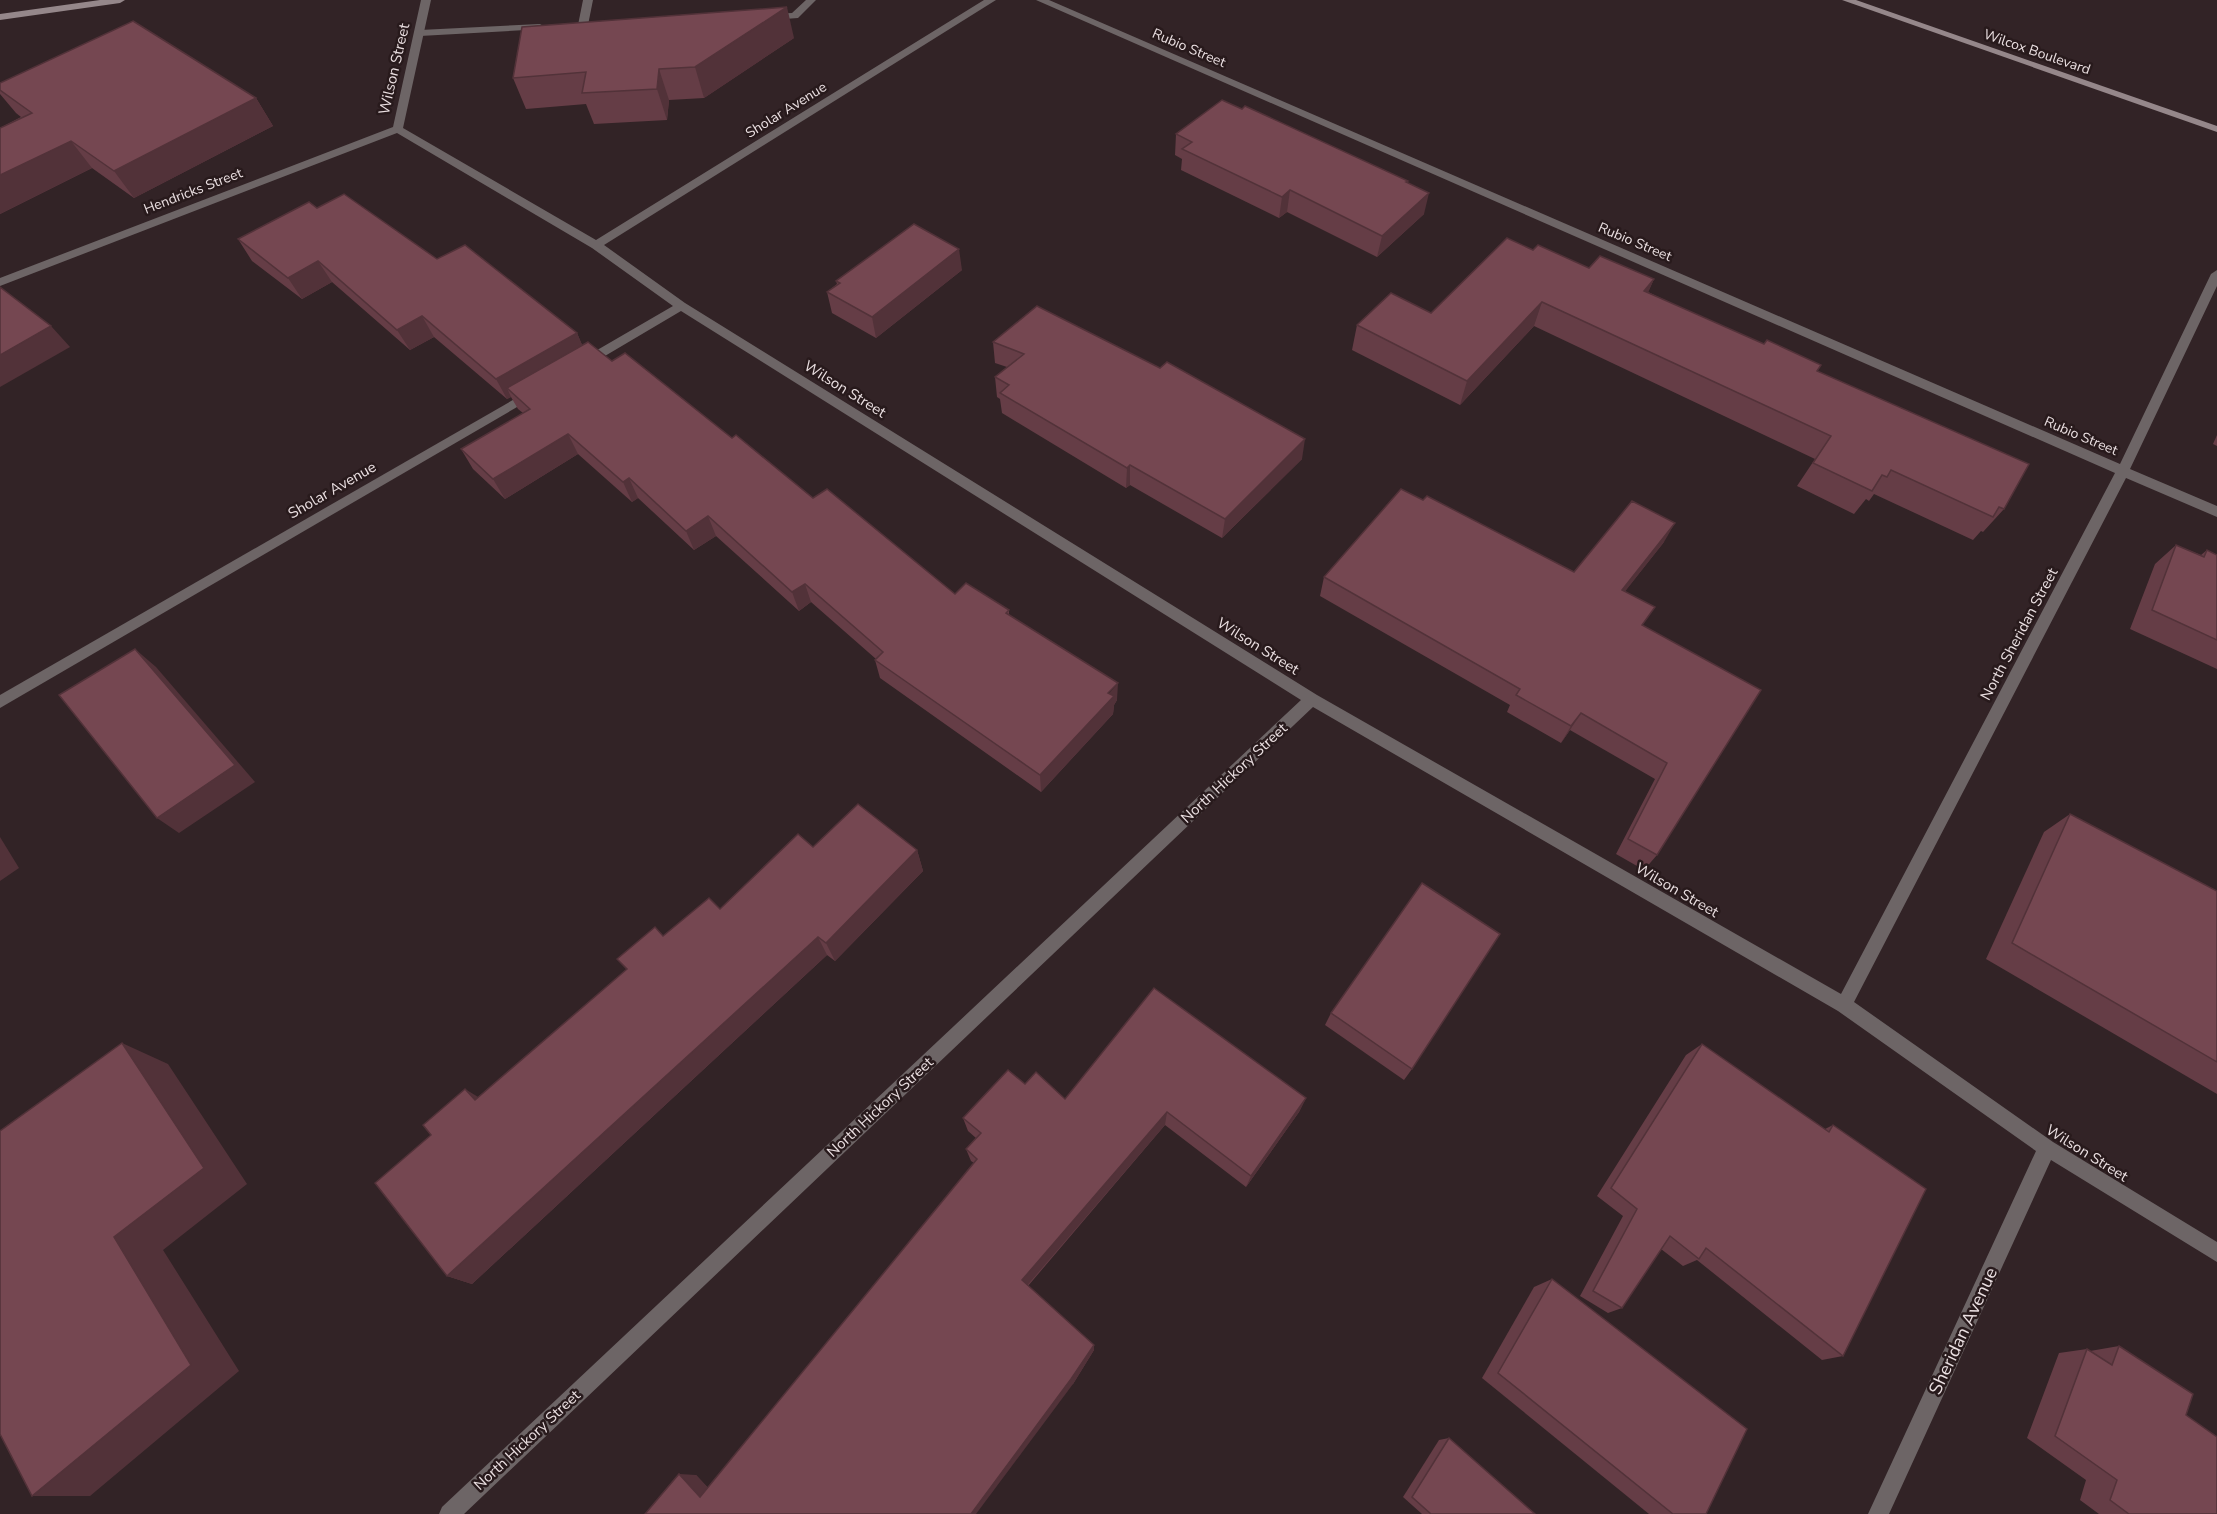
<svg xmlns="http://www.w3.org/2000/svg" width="2217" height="1514" font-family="'Nunito Sans',sans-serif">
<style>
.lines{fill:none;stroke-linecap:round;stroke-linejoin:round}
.service{fill:#6d6566;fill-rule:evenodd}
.minor{fill:#6d6566;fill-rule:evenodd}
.secondary{fill:#95878a;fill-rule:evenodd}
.wall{fill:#653d46}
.shaded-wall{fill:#523239}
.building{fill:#754751;stroke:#523239;stroke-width:1.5}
.labels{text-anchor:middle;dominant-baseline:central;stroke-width:5;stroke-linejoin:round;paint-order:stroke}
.far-street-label{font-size:14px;fill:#eadfe1;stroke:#281a1c}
.street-label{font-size:15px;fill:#eadfe1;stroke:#281a1c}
.near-street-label{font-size:18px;fill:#eadfe1;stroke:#281a1c}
</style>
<rect width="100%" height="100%" fill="#322326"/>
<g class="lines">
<g class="service">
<path d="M583,0h10l-5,25 -5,3 -5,-3z"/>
<path d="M806,0h10l-18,18 -27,2 -5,-3 5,-3 21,-1z"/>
<path d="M540,24l5,3 -2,2 -123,7 -5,-3 5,-3z"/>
</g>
<g class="minor">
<path d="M421,0h10l-28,128 193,112 388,-240h12l-392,245 81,58 632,392 524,299 274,-521 -1079,-473h13l1071,464 91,-190 6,-4v16l-87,183 87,37v11l-91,-39 -272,524 199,140 164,100v20l-166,-102 -162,354h-21l168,-363 -198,-140 -525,-304 -849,807h-25l3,-7 859,-807 -620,-389 -93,55h-8v-6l93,-54 -81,-58 -195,-115 -397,153v-8l393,-151z"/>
<path d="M532,389l6,4 -2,3 -536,312v-13z"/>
</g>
<g class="secondary">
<path d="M100,0h25l-5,3 -120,17v-6z"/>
<path d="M1842,0h14l361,126v6z"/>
</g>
</g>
<g class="wall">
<path d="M794,38l-90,60 -35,2 -2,20 -73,4 -8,-20 -60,5 -13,-31z"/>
<path d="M0,83l256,15 17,28 -139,72 -42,-30 -92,46v-86l21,-11 -5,-4 -16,-19z"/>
<path d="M1176,134l232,49 16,31 -47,43 -90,-45 -8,6 -98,-48 1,-11 -7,-4z"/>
<path d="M317,208l260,125 5,12 30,16 120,77 81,60 142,96 54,16v5l108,85 -3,5 -1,9 -72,78 -161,-114 -5,-18 1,-1 -65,-57 -12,9 -83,-75 -22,14 -56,-52 -6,4 -54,-48 -73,45 -32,-30 -12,-20 62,-36 -5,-4 -7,-12 -4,2 -73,-62 -24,13 -78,-68 -30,17 -50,-38 -14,-22z"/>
<path d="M1533,250l56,18 65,11 -6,13 169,79 187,138 -21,23 -2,-1 -8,9 -99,-46 -5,7 -3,-2 -12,15 -57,-28 18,-27 -281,-133 -74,79 -108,-55 5,-25 74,-12z"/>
<path d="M962,270l-86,68 -44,-25 -5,-21 10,-8 -1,-3z"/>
<path d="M993,342l309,117 -80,79 -92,-53 -4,3 -124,-75 -2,-14 -3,-2 -2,-20 12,-10 -12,-4z"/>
<path d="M2217,435v11l-4,-2z"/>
<path d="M1423,500l151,72 90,-30 -39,49 18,35 118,64 -104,165 -13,15 -28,-16 39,-75 -85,-49 -9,13 -54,-31 3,-7 -190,-109 4,-19z"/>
<path d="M2176,545l25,10 6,-5 10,5v114l-87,-40 25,-65z"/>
<path d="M2070,814l147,77v203l-231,-135 58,-127z"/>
<path d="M813,847l104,3 6,21 -88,90 -8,-6 -355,329 -25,-8 31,-179 149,-127 -10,-11 103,-50z"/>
<path d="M1331,1013l81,56 -8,11 -79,-55z"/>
<path d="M1702,1044l123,85 8,-4 10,231 -21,4 -125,-100 -14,6 -22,-17 -39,59 -14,5 -28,-17 43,-80 -26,-20 89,-141z"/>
<path d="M1025,1084l40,15 241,-1 -7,14 -53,75 -81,-62 -137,161 66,64 -21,34 -428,130 51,-39 12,13 266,-325 -3,-2 -5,-12 10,-11 -8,-7 -5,-13z"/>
<path d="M1552,1279l154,235h-57l-167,-136 52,-91z"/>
<path d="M2119,1346l67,69 31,99h-118l-19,-14 6,-20 -59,-42 32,-85 28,-4 3,2z"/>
<path d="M1449,1438l86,76h-113l-19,-17 36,-57z"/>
</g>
<g class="shaded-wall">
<path d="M787,7l7,31 -90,60 -9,-31z"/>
<path d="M659,69l10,31 -2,20 -10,-31z"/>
<path d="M256,98l17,28 -139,72 -20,-27z"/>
<path d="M71,141l21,27 -92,46v-39z"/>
<path d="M1290,190l-3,22 -8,6 3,-21z"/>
<path d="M1429,193l-5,21 -47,43 5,-21z"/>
<path d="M959,249l3,21 -86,68 -4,-21z"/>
<path d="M318,261l14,21 -30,17 -14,-21z"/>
<path d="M1654,279l-11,25 1,-13z"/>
<path d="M1542,302l-8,24 -74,79 7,-24z"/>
<path d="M422,316l12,21 -24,13 -13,-20z"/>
<path d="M51,326l19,21 -70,40v-32z"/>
<path d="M577,333l9,21 -79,34 4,9 -4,2 -11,-20z"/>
<path d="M568,434l10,20 -73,45 -12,-20z"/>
<path d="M1305,439l-3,20 -80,79 3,-19z"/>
<path d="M1130,465v20l-4,3 1,-20z"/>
<path d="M629,478l9,20 -6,4 -9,-20z"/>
<path d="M708,516l8,20 -22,14 -8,-19z"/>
<path d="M1675,523l-11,19 -52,66 10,-18z"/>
<path d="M805,584l6,18 -12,9 -7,-19z"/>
<path d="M135,649l21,18 99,115 -76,51 -22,-15z"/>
<path d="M1118,683l-1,17 -3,5 -1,9 -72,78 -1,-17z"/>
<path d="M1581,713l-11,17 -9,13 10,-17z"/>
<path d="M0,837l19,31 -19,13z"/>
<path d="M917,850l6,21 -88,90 -9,-18z"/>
<path d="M818,937l9,18 -355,329 -25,-8z"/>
<path d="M122,1043l46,21 79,120 -84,66 76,121 -149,125h-58l82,-259z"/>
<path d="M465,1089l23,14 -13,-3z"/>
<path d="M1306,1098l-7,14 -53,75 5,-11z"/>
<path d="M1167,1112l-2,13 -140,163 -3,-8z"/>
<path d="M1094,1345v5l-21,34 -97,130h-5z"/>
<path d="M679,1474l17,1 21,22h-17z"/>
</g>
<g class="building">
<path d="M787,7l-92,60 -36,2 -2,20 -75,4 4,-21 -73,6 9,-51z"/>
<path d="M133,21l123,77 -142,73 -43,-30 -71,34v-47l32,-15 -32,-23v-7z"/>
<path d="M1222,100l20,9 3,-3 163,75 -2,1 23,11 -47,43 -92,-46 -8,7 -100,-48 10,-7 -16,-8z"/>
<path d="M344,194l93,65 28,-14 112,88 -81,46 -74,-63 -25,14 -79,-69 -30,17 -50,-39 71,-37 8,6z"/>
<path d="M914,224l45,25 -87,68 -45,-25 13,-9 -4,-2z"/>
<path d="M1507,238l26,12 5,-5 51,23 11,-12 54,23 -10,12 120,53 3,-4 54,25 -4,6 212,93 -25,45 -5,-2 -6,10 -102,-47 -4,7 -5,-2 -10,16 -59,-28 18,-27 -289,-134 -75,79 -110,-56 34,-32 40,20z"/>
<path d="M0,287l51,39 -51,29z"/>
<path d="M1037,306l123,62 7,-6 138,77 -80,80 -95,-54 -3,3 -127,-75 9,-8 -14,-8 29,-23 -31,-12z"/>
<path d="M588,342l24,19 13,-8 107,85 4,-3 77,63 14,-9 128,105 11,-11 43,27 -3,3 112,70 -10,10 6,3 -74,79 -165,-115 8,-8 -78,-68 -13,8 -84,-76 -22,15 -57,-53 -6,4 -55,-48 -75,45 -32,-30 69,-40 -23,-21z"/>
<path d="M1401,489l22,11 4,-4 147,76 58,-71 43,22 -53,67 33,17 -13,18 119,65 -104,165 -29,-16 39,-76 -86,-50 -10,13 -55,-31 4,-6 -196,-112z"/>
<path d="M2176,545l28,12 3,-7 10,5v85l-65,-30z"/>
<path d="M135,649l100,116 -78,53 -98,-123z"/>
<path d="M858,804l59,46 -91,93 -8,-6 -371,339 -72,-93 56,-48 -8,-10 42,-36 10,11 152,-131 -10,-10 38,-32 8,9 46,-38 11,11 78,-75 15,13z"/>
<path d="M2070,814l147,77v171l-205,-119z"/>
<path d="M1422,883l78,51 -88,135 -81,-56z"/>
<path d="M1154,988l152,110 -55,78 -84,-64 -145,168 72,65 -23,34 -100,135h-326l34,-40 21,23 277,-338 -11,-10 15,-16 -18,-15 45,-48 17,14 11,-12 29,27z"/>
<path d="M122,1043l82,125 -90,69 77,128 -159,131 -32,-62v-303z"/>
<path d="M1702,1044l127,88 4,-7 93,64 -83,167 -137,-108 -7,11 -29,-23 -48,72 -29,-17 44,-82 -26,-21z"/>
<path d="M1552,1279l195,150 -41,85h-33l-175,-141z"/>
<path d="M2119,1346l74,48 -7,21 31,22v77h-88l-19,-14 7,-20 -62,-44 32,-87 25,16z"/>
<path d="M1449,1438l86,76h-104l-19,-17z"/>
</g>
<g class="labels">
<g class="far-street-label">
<text transform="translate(1189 48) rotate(23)">Rubio Street</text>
<text transform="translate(2037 52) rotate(19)">Wilcox Boulevard</text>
<text transform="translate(786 110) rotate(-32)">Sholar Avenue</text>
<text transform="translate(193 191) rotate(-21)">Hendricks Street</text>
<text transform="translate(1635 242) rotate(23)">Rubio Street</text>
<text transform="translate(2081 436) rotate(23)">Rubio Street</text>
</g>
<g class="street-label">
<text transform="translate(394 69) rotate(-77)">Wilson Street</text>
<text transform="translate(845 389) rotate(32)">Wilson Street</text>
<text transform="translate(332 490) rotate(-30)">Sholar Avenue</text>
<text transform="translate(2019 634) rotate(-62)">North Sheridan Street</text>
<text transform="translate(1258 646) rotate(32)">Wilson Street</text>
<text transform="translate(1234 773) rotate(-43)">North Hickory Street</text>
<text transform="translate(1677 890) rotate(30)">Wilson Street</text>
<text transform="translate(880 1107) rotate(-43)">North Hickory Street</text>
<text transform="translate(2087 1153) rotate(32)">Wilson Street</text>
<text transform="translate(527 1440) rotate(-43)">North Hickory Street</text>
</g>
<g class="near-street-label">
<text transform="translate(1963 1331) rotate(-65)">Sheridan Avenue</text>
</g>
</g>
</svg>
